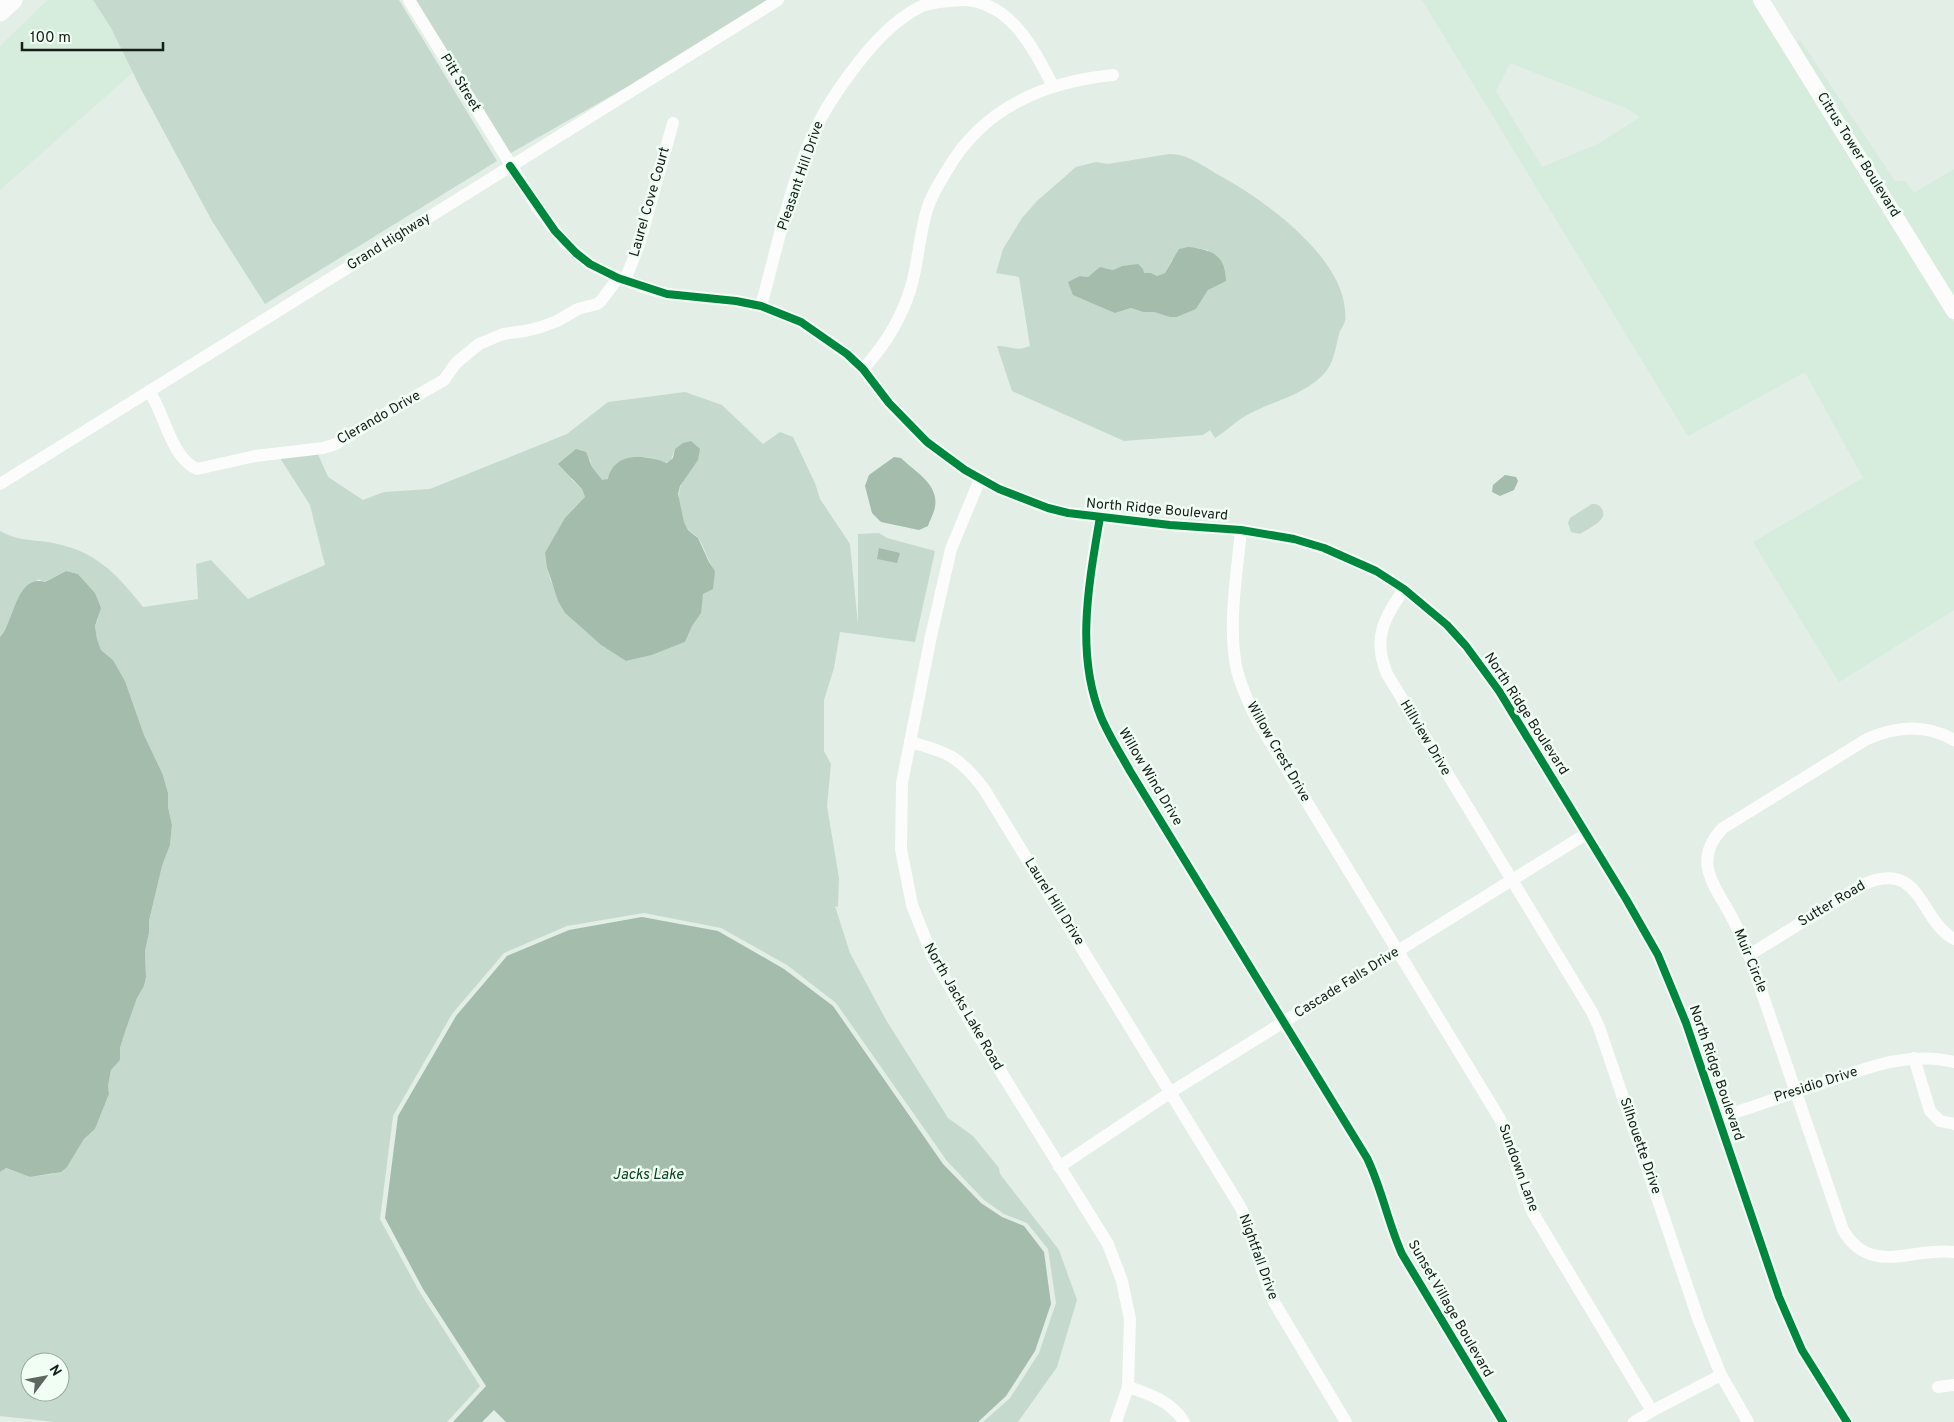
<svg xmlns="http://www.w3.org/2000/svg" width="1954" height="1422" font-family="Overpass,sans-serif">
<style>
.built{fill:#d6ecdd;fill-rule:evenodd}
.green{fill:#c5dacc;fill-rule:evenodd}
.water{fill:#a3bcab}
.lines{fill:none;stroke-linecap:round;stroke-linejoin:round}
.minor{stroke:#fbfcfb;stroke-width:12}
.major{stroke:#fbfcfb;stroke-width:16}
.highway{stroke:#fbfcfb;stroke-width:19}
.cycleway-casing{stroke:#f0fef4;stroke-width:11}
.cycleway{stroke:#00873e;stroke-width:8}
.labels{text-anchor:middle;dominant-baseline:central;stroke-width:5;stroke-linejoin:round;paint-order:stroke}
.street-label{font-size:14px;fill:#161e18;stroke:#f0fef4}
.water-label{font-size:15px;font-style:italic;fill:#084124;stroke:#f0fef4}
</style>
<rect width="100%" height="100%" fill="#e2eee6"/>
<g class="built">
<path d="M48,0h45l18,28 22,44 -133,118v-144z"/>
<path d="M1422,0h332l200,322v288l-115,72 -86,-140 110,-64 -58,-106 -117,64zM1510,63l118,46 12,8 -42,27 -56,23 -46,-76z"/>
<path d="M1800,40l95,141h10l9,12 40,-24v132l-160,-258z"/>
</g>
<g class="green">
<path d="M93,0h306l98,161 -232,143 -53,-83 -70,-130 -31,-63z"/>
<path d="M416,0h355l-107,66 -155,88z"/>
<path d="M1169,154c19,-1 38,15 55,24 43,24 117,78 121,132 0,3 1,8 0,11 -1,5 -5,8 -6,13 -3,12 -5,27 -12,36 -20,26 -58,31 -85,48 -9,6 -17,14 -27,20l-5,-8 -7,5 -79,6 -112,-50 -15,-45c15,0 19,6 33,0l-11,-69 -23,-4 7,-24 19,-31 15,-17 39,-34 20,-5 12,2zM1197,248l11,2 7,35 -7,5 -12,19 -19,8h-7l-16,-5h-11l-12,-4 -16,5 -12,-7 -23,-30 8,1 18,-9 7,2 9,-4 15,-1 7,8h7l6,3 8,-3 7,-13z"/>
<path d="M685,392l37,13 41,39 17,-12 13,5 22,46 5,16 30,45 8,81v-91l21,-1 8,5 48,13 -20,91 -75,-10 -6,36 -10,32v51l7,13 -4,42 12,72 -1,29 -3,-1 15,47 36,67 62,98 25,18 26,32 1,6 59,76 18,50 -20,67 -39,55h-35l27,-24 29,-45 17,-50 -8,-54 -21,-26 -23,-9 -20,-14 -37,-39 -111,-158 -49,-38 -66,-37 -77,-15 -77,13 -63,27 -52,61 -59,102 -13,103 39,72 61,95 -33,36h-392l-55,-6v-244l5,-4 25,9 22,-3 15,-7 17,-28 11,-10 14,-35 -1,-8 3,-16 9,-10v-12l5,-16 12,-34 7,-12 2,-9 -1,-26 4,-18v-12l13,-55 8,-21 2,-20 -4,-18v-14l-5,-18 -19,-40 -19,-54 -12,-21 -12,-10 -4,-11 -2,-13 3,-7 -3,-26 -17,-19 -12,-3 -22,11 -6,-3 -38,58v-106c15,9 32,9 48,11 47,8 67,30 95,65l55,-8 -2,-35 15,-4 37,39 77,-34 -15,-60 -30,-47 34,-13 14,32 35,23 21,-8 46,-3 137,-55 41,-32zM675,449l9,30c-9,14 -6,34 3,49 3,4 9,6 12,11 6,10 9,22 16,32l-7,19 -5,4 -3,19 -8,13 -7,16 -33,13 -26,6 -25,-16 -36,-32 -15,-34 -5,-26 29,-45 6,-4 5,-7 -3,-8 -11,-10 19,-20 2,8 10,14c14,-4 24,-17 37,-23 11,-4 21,6 31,4zM30,1362h30v30h-30z"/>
<path d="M1592,504c4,0 8,1 10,5 7,12 -15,20 -22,25l-9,-2 -3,-9 2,-5z"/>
</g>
<g class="water">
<path d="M1188,247c24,3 37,7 38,34l-18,9 -12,19 -19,8h-7l-16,-5h-11l-12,-4 -16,5 -42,-18 -5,-13 12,-6 8,1 12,-10 13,3 9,-4 16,-2 5,5 1,4h7l6,3 8,-3 14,-24z"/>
<path d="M691,441l9,8 -2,11 -18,26 -2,8 6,28 4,8 10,8 11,24 6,9 -2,18 -10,5 -2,19 -9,13 -7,16 -33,13 -26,6 -25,-16 -36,-32 -7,-12 -11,-34 -2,-14 5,-9 15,-26 20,-21 -3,-8 -24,-25 18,-15 10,3 6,15 10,13 6,-1c6,-28 38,-24 59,-16l6,-5 2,-9 8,-6z"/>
<path d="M894,457l7,1c14,14 38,26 34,49 -1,6 -5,13 -7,19l-9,4 -38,-8 -9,-9 -7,-27 4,-11z"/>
<path d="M1505,475l11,2 2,4 -4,9 -14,6 -8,-4 1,-7z"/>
<path d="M879,548l21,5 -3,10 -20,-4z"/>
<path d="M66,571l12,3 17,19 6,15 -6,18 2,13 4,11 12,10 12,21 19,54 19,40 5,18v14l4,18 -2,20 -8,21 -13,55v12l-4,18 1,26 -2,9 -7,12 -12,34 -5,16v12l-9,10 -3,16 1,8 -14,35 -11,10 -17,28 -6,5 -31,5 -24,-9 -6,4v-535c14,-14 16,-64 45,-55z"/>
<path d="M642,917l76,14 66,38 49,37 110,158 38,39 21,14 22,9 20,26 7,52 -16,47 -29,45 -28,26h-472l-12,-12 -12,12h-29l33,-36 -63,-97 -38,-71 13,-102 58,-100 51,-60 62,-26z"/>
</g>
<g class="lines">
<g class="minor">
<path d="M409,0l128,207 28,36 25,21 13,7 37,15 27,8 69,7 25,5 40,16 46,32 16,15 26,34 38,39 38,28 34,19 49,19 20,5 102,12 71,5 53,9 30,9 52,23 28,18 43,36 19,21 33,45 127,208 32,56 28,68 93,274 23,53 45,72"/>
<path d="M967,0c46,5 67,50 86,86"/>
<path d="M625,280l14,-35 34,-122"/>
<path d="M761,306c17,-61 31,-133 60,-188 12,-22 26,-41 41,-60 16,-20 37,-41 60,-52 13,-5 28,-5 42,-6"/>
<path d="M863,369c24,-26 41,-54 50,-89 5,-22 7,-45 13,-67 4,-15 12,-28 20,-41 36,-64 97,-90 167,-97"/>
<path d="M149,391c16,23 22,67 48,78l58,-13 68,-8 13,-4 45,-28 63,-36 12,-17 23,-19 24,-10 22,-3 16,-4 16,-6 21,-12 19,-5 4,-3 17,-23"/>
<path d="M980,479l-29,70 -20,87 -29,147 -1,66 11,56 21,53 43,74 132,212 14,37 8,38 -2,68 -12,35"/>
<path d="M0,484l778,-484"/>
<path d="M1100,517c-11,66 -25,136 1,200 8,19 19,36 29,54l237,387c15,31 21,65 35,96l101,168"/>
<path d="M1241,530c-4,44 -13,92 -5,136 4,19 12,36 21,54l243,399c13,31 20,63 33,94l119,198"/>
<path d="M1404,589c-20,30 -32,49 -17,85l205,338 7,15 100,294 22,54 27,47"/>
<path d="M1954,740c-29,-17 -58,-14 -87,-1l-144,89c-30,31 -11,54 6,84 8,14 14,29 20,43l94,275c28,47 68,17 111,22"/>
<path d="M910,742c38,10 50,15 74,47l257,419c13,31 20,63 33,94l72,120"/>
<path d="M1749,955l115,-71c58,-25 55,36 90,55"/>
<path d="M1914,1058l16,53 10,10 14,3"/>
<path d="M1719,1118c32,-11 65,-22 98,-33 45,-15 89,-35 137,-23"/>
<path d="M1059,1167l112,-75 415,-258"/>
<path d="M1128,1387c22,7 44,15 56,35"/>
<path d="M1938,1387l16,-2"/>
<path d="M1634,1422l18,-11 69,-36"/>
</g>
<path class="major" d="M1761,0l193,311"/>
<path class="highway" d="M0,12l13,-12"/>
<g class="cycleway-casing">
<g id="cycleway">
<path d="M510,166l45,65 21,22 14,11 28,14 49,16 69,7 25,5 40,16 46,32 16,15 26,34 38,39 38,28 34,19 49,19 20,5 102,12 71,5 53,9 30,9 52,23 28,18 43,36 19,21 33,45 127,208 32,56 28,68 93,274 23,53 45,72"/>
<path d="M1100,517c-11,66 -25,136 1,200 8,19 19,36 29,54l237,387c15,31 21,65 35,96l101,168"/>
</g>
</g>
<use href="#cycleway" class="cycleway"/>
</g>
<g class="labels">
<g class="street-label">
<text transform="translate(460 83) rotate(59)">Pitt Street</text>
<text transform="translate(1858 155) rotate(58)">Citrus Tower Boulevard</text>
<text transform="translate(801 176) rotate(-71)">Pleasant Hill Drive</text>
<text transform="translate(650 202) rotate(-74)">Laurel Cove Court</text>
<text transform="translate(389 242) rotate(-32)">Grand Highway</text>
<text transform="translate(379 418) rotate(-30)">Clerando Drive</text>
<text transform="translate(1157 510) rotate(5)">North Ridge Boulevard</text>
<text transform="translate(1526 714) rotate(57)">North Ridge Boulevard</text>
<text transform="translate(1425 738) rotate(59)">Hillview Drive</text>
<text transform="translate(1278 752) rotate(60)">Willow Crest Drive</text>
<text transform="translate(1150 777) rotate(59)">Willow Wind Drive</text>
<text transform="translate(1054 902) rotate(58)">Laurel Hill Drive</text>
<text transform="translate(1832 904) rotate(-31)">Sutter Road</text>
<text transform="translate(1750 961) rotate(68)">Muir Circle</text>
<text transform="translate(1347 983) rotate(-32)">Cascade Falls Drive</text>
<text transform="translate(963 1007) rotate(60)">North Jacks Lake Road</text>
<text transform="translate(1716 1073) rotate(71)">North Ridge Boulevard</text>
<text transform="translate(1816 1085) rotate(-18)">Presidio Drive</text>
<text transform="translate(1640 1146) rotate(71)">Silhouette Drive</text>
<text transform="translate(1518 1168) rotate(70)">Sundown Lane</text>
<text transform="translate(1258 1257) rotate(70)">Nightfall Drive</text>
<text transform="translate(1450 1309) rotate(60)">Sunset Village Boulevard</text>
</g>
<g class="water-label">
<text x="648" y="1175">Jacks Lake</text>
</g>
</g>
<g transform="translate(45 1377) rotate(58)"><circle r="24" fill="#f0fef4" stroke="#99a49c"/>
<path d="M0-4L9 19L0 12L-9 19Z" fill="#5d6760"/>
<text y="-8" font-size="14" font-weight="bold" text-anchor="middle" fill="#161e18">N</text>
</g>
<path d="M22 42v8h141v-8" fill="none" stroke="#161e18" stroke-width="2.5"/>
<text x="30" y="42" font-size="15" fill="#161e18" stroke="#f0fef4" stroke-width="4" paint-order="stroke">100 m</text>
</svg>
